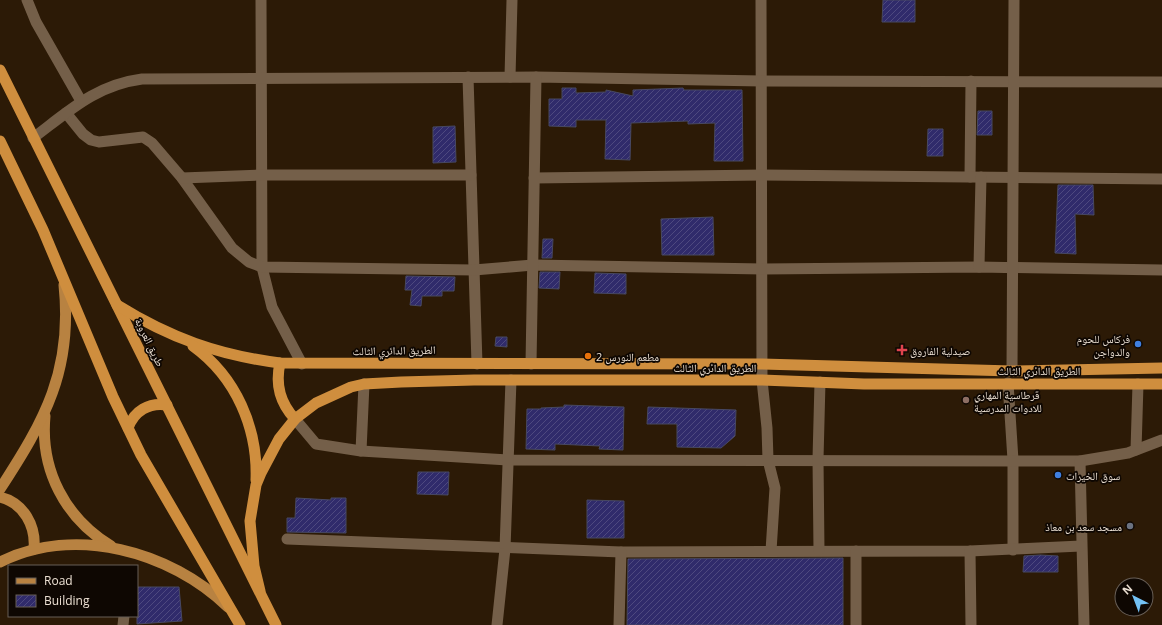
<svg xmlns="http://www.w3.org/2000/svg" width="1162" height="625" font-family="'Open Sans','Noto Naskh Arabic',sans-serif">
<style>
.building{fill:url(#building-hatch);stroke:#474862}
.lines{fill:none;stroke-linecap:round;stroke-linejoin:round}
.minor{stroke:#745f49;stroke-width:11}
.primary{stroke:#b88241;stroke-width:11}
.trunk{stroke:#cf8e3e;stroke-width:11}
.shop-dot{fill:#3f7fe0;stroke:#0e0702;stroke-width:1.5}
.health-dot{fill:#e0444e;stroke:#0e0702;stroke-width:1.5}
.food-dot{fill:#e8710a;stroke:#0e0702;stroke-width:1.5}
.education-dot{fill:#8d6e63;stroke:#0e0702;stroke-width:1.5}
.worship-dot{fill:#6b7280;stroke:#0e0702;stroke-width:1.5}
.labels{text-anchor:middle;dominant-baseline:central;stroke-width:3.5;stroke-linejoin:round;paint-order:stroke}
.poi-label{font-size:11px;fill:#ece0d3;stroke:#0e0702;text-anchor:start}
.street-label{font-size:11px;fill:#ece0d3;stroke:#0e0702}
</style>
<defs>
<pattern id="building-hatch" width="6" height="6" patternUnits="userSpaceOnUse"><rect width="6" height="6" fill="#302b6b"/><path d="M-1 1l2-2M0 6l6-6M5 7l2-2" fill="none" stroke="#4e497f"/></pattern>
</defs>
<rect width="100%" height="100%" fill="#2c1a06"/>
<g class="building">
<path d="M883,0h32v22h-33z"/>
<path d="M562,88h14v5l30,-1v-2l27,6v-6l50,-2 1,2h58l1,71h-29l1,-38 -27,1v-3l-57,2 -1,37 -25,-1 1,-39h-30v7l-27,-1v-27h13z"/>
<path d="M978,111h14v24h-15z"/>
<path d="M455,126l1,36 -23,1v-36z"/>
<path d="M928,129h15v27h-16z"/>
<path d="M1058,185h35l1,30 -19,-1 1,40 -21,-1z"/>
<path d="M713,217l1,38h-52l-1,-36z"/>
<path d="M543,239h10l-1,19h-10z"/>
<path d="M540,272h20l-1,17 -20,-1z"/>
<path d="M595,273l31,1v20l-32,-1z"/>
<path d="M406,276l49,1 -1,14h-12v5h-20l-1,10 -11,-1 2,-15h-7z"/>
<path d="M496,337h11v10l-12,-1z"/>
<path d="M564,405l60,2 -1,43 -24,-1 1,-3 -45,-2v6l-29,-1 1,-40h14v-1l23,-1z"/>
<path d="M648,407l88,3 -1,26 -14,12 -44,-1v-23h-30z"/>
<path d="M418,472h31l-1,23 -31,-1z"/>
<path d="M296,498l35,2v-2h15v35l-59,-1v-14h8z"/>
<path d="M587,500l37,1v37h-37z"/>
<path d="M1040,555l18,1v16h-35l1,-16z"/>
<path d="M843,558v67h-216l1,-66z"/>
<path d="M137,587h42l3,34 -45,3z"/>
</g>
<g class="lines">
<g class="minor">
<path d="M27,0l9,22 45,79"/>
<path d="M261,0l1,267 10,40 30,57"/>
<path d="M761,0l1,380 5,48 1,32 7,28 -4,63"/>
<path d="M468,77l9,287"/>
<path d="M510,77l2,-77"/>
<path d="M66,113l17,21 8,6 8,2 44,-5 9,6 30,35 50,70 17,14 13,5 212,3 59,-5 230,4 216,-2 183,3"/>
<path d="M33,138c36,-27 63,-53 109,-59l394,-2 226,4 400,1"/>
<path d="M970,177l1,-96"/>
<path d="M182,178l79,-3h210"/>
<path d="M534,178l229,-3 399,4"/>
<path d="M979,267l2,-90"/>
<path d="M531,364l5,-287"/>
<path d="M1012,371l2,-371"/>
<path d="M1008,383l5,77v90"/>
<path d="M295,419l21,25 45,7 147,9 572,1 48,-8 34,-13"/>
<path d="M1136,450l2,-66"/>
<path d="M361,451l3,-67"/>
<path d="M1080,461l4,164"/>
<path d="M287,539l334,13 349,-1 111,-5"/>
<path d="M819,550l-1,-91 2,-77"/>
<path d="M970,551l1,74"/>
<path d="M123,625l1,-9"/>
<path d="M497,625l8,-76 6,-169"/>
<path d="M619,625l2,-73"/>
<path d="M856,625v-74"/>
</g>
<g class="primary">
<path d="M45,416c-5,54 20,102 66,130"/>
<path d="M0,489c45,-69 73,-119 64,-204"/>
<path d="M0,497c24,6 36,29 34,52"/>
<path d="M0,562c75,-37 170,-11 228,45"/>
</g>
<g class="trunk">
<path d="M0,70l276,555"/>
<path d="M0,141l43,89 70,167 28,58 99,170"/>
<path d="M117,305c53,33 101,50 163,58l482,1 250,7 150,-3"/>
<path d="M193,346c43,31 65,82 63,134"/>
<path d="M280,363c-5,22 0,40 15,56"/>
<path d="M128,428c6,-17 21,-26 39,-23"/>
<path d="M260,591l-6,-25 -4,-45 6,-36 5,-12 18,-34 16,-20 21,-16 35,-16 13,-3 37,-2 73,-2h288l102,4h298"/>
</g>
</g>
<g class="shop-dot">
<circle cx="1138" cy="344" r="4"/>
<circle cx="1058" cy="475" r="4"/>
</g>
<path class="health-dot" d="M900 344h4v4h4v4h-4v4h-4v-4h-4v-4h4z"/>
<circle class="food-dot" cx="588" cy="356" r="4"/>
<circle class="education-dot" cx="966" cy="400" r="4"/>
<circle class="worship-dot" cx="1130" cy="526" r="4"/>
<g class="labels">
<g class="poi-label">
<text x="1130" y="338" text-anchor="end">فركاس للحوم<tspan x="1130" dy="13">والدواجن</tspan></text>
<text x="910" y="350">صيدلية الفاروق</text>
<text x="596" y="356">مطعم النورس 2</text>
<text x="974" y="394">قرطاسية المهاري<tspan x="974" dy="13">للادوات المدرسية</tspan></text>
<text x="1066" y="475">سوق الخيرات</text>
<text x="1122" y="526" text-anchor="end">مسجد سعد بن معاذ</text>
</g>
<g class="street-label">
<text transform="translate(150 342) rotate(64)">طريق العروبة</text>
<text transform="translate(394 350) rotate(-1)">الطريق الدائري الثالث</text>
<text x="715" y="367">الطريق الدائري الثالث</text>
<text x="1039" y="370">الطريق الدائري الثالث</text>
</g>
</g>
<rect x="8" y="565" width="130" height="52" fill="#0e0702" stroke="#675e56"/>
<rect x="16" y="578" width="20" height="6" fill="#b88241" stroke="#675e56"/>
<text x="44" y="585" font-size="12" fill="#ece0d3">Road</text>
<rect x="16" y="595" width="20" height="12" fill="url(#building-hatch)" stroke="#675e56"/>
<text x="44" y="605" font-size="12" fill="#ece0d3">Building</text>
<g transform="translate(1134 597) rotate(318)"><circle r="19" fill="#0e0702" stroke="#675e56"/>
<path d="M0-3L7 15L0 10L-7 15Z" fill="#73c1f5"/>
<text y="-6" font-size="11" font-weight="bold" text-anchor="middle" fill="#ece0d3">N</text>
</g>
</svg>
